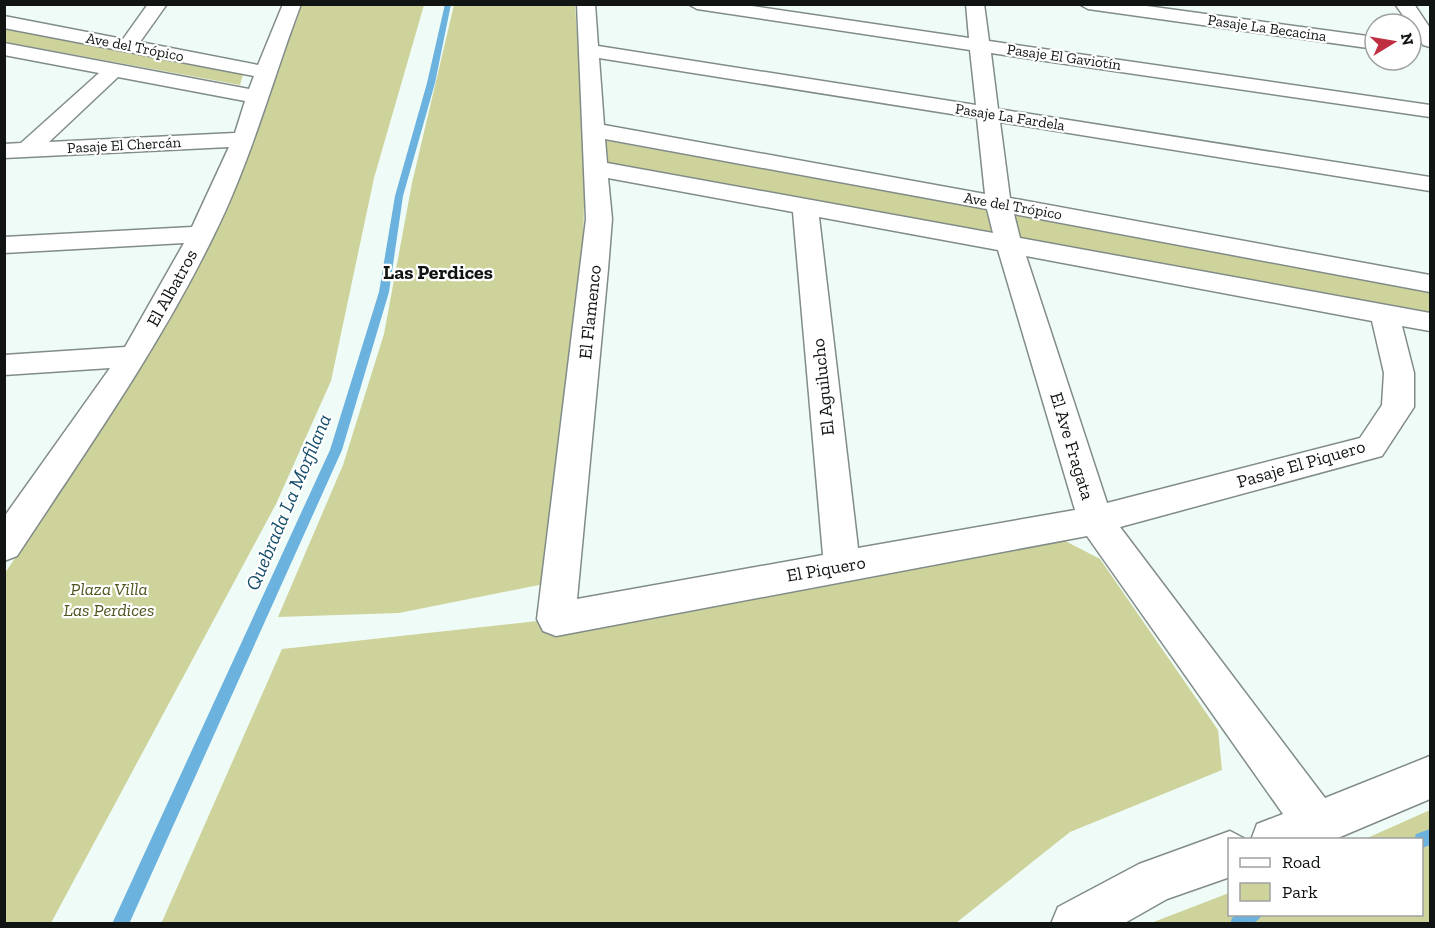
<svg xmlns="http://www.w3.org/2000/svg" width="1435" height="928" font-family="'Zilla Slab',serif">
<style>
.green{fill:#cdd39a}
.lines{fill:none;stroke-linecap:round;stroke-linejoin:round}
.stream{fill:#6bb2de;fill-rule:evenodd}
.minor-casing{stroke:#818c89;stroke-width:3}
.minor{fill:#fff;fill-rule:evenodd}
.labels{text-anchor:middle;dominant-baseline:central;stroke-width:4.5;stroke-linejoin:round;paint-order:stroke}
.far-street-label{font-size:15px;fill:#101413;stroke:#fff}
.street-label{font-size:18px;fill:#101413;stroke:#fff}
.park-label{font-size:18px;font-style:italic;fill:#51551f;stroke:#fff}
.neighbourhood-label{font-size:20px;font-weight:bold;fill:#101413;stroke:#fff}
.water-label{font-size:20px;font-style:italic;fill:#174e6c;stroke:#fff}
</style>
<rect width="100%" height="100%" fill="#effbf7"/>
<g class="green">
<path d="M302,5h122l-50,173 -43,203 -55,123 -225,419 -46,1v-351l120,-180 75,-132z"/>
<path d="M454,5h121l10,151 -2,95 -39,333 -145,29 -121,4 65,-152 41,-131 28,-151z"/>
<path d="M4,28l240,43 -4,14 -235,-43z"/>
<path d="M597,139l833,148v31l-830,-153z"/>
<path d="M1052,534l48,25 118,171 4,40 -152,62 -114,91 -795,1 121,-275 274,-30z"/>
<path d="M1430,810v113h-279l78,-30 1,21h192v-74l-57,-1z"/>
</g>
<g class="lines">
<g class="stream">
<path d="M445,4h6l-16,79 -32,113 -14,96 -47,158 -213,474h-17l218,-474 49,-158 16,-96 32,-113z"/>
<path d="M1430,829v16l-8,3v-8h-8l2,-6z"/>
<path d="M1237,914h25c-5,13 -20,10 -32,10l2,-6z"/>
</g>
<g class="minor-casing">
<g id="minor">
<path d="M148,4h19l-27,38 118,23 25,-61h18c-29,77 -50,157 -87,231 -55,113 -128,216 -197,321l-13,5v-44l106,-149 -106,7v-20l121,-8 59,-104 -180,10v-16l188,-10 37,-80 -225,11v-14l17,-1 78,-70 -95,-18v-12l245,46 5,-13 -250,-48v-12l119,23zM118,77l127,24 -10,32 -186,9z"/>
<path d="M577,4h18l3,42 378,59 -6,-55 -273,-41 -9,-5h50l231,34 -3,-34h18l5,37 441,64v12l-439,-64 7,56 432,68v14l-430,-69 10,76 420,77v17l-416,-78 6,24 410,75v18l-28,-5 12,47v34l-32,49 -262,71 205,271 105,-42v43l-97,41h-82l6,-16 26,-10 -196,-278 -531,100 -13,-5 -6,-12 49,-400zM599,58l378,60 8,76 -381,-69zM605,139l382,70 6,24 -386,-70zM608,178l185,34 30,343 -246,44 31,-330 4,-50zM819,217l179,33 77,260 -217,38zM1026,256l346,65 12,52 -2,32 -22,33 -253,65z"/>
<path d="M1079,4h53l243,33v12l-287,-40z"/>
<path d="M1395,4h19l16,24v19l-7,-2 -12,-21h-2z"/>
<path d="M1230,831l17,9h-17v37l-63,22 -44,25h-72l7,-17 81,-43z"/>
</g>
</g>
<use href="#minor" class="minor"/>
</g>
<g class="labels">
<g class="far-street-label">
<text transform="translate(1267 28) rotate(8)">Pasaje La Becacina</text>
<text transform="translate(135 47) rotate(11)">Ave del Trópico</text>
<text transform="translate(1064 57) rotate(8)">Pasaje El Gaviotín</text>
<text transform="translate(1010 117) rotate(9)">Pasaje La Fardela</text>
<text transform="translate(124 145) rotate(-3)">Pasaje El Chercán</text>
<text transform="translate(1013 206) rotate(10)">Ave del Trópico</text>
</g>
<g class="street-label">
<text transform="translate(172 288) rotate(-61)">El Albatros</text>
<text transform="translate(590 312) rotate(-84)">El Flamenco</text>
<text transform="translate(823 387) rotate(-96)">El Aguilucho</text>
<text transform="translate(1072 446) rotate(73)">El Ave Fragata</text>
<text transform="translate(1301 464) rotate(-16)">Pasaje El Piquero</text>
<text transform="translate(826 569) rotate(-10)">El Piquero</text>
</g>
<g class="park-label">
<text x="109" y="589">Plaza Villa<tspan x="109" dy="21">Las Perdices</tspan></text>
</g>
<g class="neighbourhood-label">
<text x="438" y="272">Las Perdices</text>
</g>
<g class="water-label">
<text transform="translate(288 502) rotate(-67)">Quebrada La Morfilana</text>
</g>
</g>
<rect width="1435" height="928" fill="none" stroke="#101413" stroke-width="12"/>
<rect x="1228" y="838" width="195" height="78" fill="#ffffff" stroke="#9fa1a1" stroke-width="1.5"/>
<rect x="1240" y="858" width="30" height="9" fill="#ffffff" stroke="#9fa1a1" stroke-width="1.5"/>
<text x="1282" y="868" font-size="18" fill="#101413">Road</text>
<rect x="1240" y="883" width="30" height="18" fill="#cdd39a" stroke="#9fa1a1" stroke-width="1.5"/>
<text x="1282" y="898" font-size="18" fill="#101413">Park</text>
<g transform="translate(1393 42) rotate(79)"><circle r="28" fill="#ffffff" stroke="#9fa1a1" stroke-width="1.5"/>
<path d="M0-4.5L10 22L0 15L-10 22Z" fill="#c02f41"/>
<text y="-9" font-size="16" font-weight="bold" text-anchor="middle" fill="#101413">N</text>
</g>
</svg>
